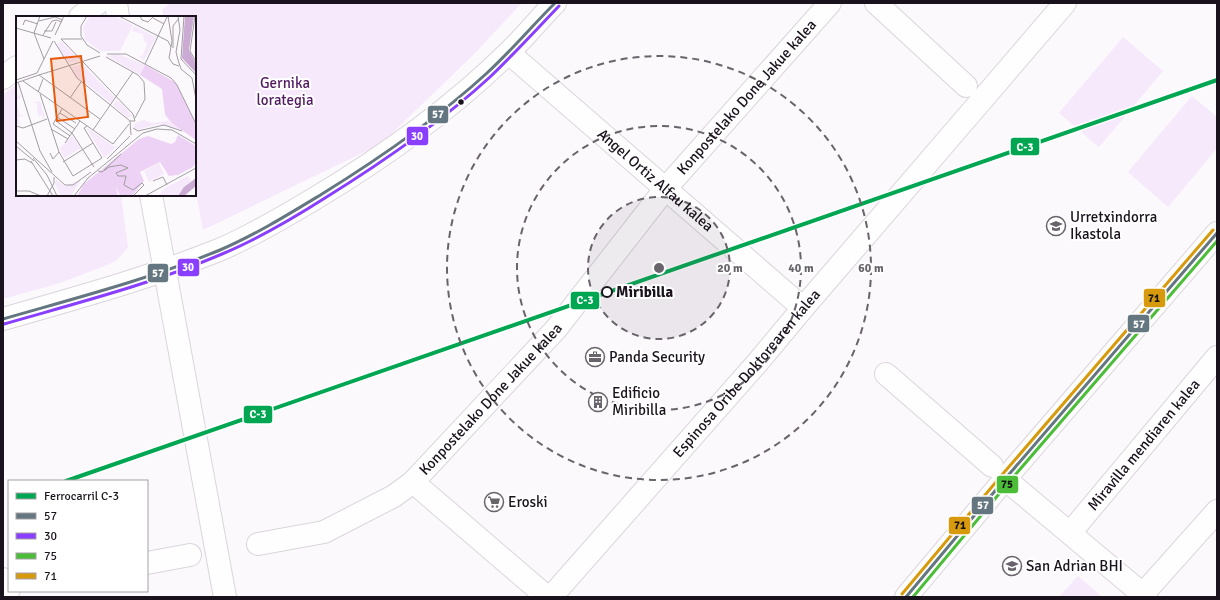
<svg xmlns="http://www.w3.org/2000/svg" width="1220" height="600" font-family="Signika,sans-serif">
<style>
.green{fill:#f6e9fb}
.lines{fill:none;stroke-linecap:round;stroke-linejoin:round}
.street-casing{stroke:#dad5dc;stroke-width:24}
.secondary-casing{stroke:#dad5dc;stroke-width:24}
.street{stroke:#fffeff;stroke-width:22}
.secondary{stroke:#fffeff;stroke-width:22}
.bus-1-casing{stroke:#fff;stroke-width:6}
.bus-2-casing{stroke:#fff;stroke-width:6}
.bus-3-casing{stroke:#fff;stroke-width:6}
.bus-4-casing{stroke:#fff;stroke-width:6}
.bus-1{stroke:#647781;stroke-width:3}
.bus-2{stroke:#8a3eff;stroke-width:3}
.bus-3{stroke:#4cbd38;stroke-width:3}
.bus-4{stroke:#d89a0d;stroke-width:3}
.rail-1-casing{stroke:#fff;stroke-width:7}
.rail-1{stroke:#00a651;stroke-width:4}
.ring{fill:none;stroke:#69636b;stroke-width:2;stroke-dasharray:7 5}
.bus-dot{fill:#1a121d;stroke:#fff;stroke-width:1.5}
.stop-dot{fill:#fff;stroke:#1a121d;stroke-width:2}
.labels{text-anchor:middle;dominant-baseline:central;stroke-width:4;stroke-linejoin:round;paint-order:stroke}
.park-label{font-size:15px;fill:#511a60;stroke:#fff}
.street-label{font-size:15px;fill:#1a121d;stroke:#fff}
.poi-label{font-size:15px;fill:#1a121d;stroke:#fff;text-anchor:start}
.stop-label{font-size:15px;font-weight:bold;fill:#1a121d;stroke:#fff;text-anchor:start}
.inset-road{fill:none;stroke:#a29da3;stroke-width:1}
.view{fill:#e8590c;fill-opacity:0.15;stroke:#e8590c;stroke-width:2}
.inset-edge{fill:none;stroke:#1a121d;stroke-width:2}
.centre{fill:#69636b;stroke:#fff;stroke-width:2}
.ring-label{font-size:12px;text-anchor:middle;font-weight:bold;fill:#69636b;stroke:#fff;stroke-width:4;stroke-linejoin:round;paint-order:stroke}
.line-badge{stroke:#fff;stroke-width:1.5}
.badge-label{font-size:11px;text-anchor:middle;font-weight:bold;fill:#fff}
.pale-badge-label{font-size:11px;text-anchor:middle;font-weight:bold;fill:#111}
</style>
<rect width="100%" height="100%" fill="#fcf9fd"/>
<g class="green">
<path d="M169,3h353l-50,53 -91,88 -178,86 -8,-42v-171h-31l-2,-7z"/>
<path d="M1123,37l40,34 -64,76 -40,-34z"/>
<path d="M17,84v111h104l7,52 -12,14 -14,6 -42,16 -57,16v-204z"/>
<path d="M1192,96l25,21v31l-49,59 -40,-35z"/>
<path d="M1078,576l24,21h-43z"/>
</g>
<g class="lines">
<g class="street-casing">
<g id="street">
<path d="M116,3l2,14"/>
<path d="M876,3l90,83"/>
<path id="s1" d="M509,53l294,255"/>
<path d="M151,195l74,402"/>
<path d="M886,374l106,92"/>
<path d="M1005,479l141,118"/>
<path d="M413,482l134,115"/>
<path id="s2" d="M1070,533l147,-176"/>
<path id="s3" d="M258,544l66,-12 70,-36 19,-14 143,-153 110,-141 164,-185"/>
<path d="M147,563l43,-8"/>
<path d="M3,579l6,11"/>
<path d="M1143,594l74,-83"/>
<path id="s4" d="M551,597l207,-235 45,-54 178,-207 84,-98"/>
<path d="M906,597l99,-118 212,-246"/>
</g>
</g>
<g class="secondary-casing">
<g id="secondary">
<path d="M80,17l18,-14"/>
<path d="M3,78l14,-11"/>
<path d="M3,319c73,-21 146,-41 216,-69 33,-14 65,-33 95,-51 70,-42 136,-89 194,-146 17,-16 31,-34 47,-50"/>
</g>
</g>
<use href="#street" class="street"/>
<use href="#secondary" class="secondary"/>
<g class="bus-1-casing">
<g id="bus-1">
<path d="M3,319c73,-21 147,-40 217,-69 35,-15 69,-36 102,-56 58,-36 115,-75 165,-121 24,-22 45,-47 68,-70"/>
<path d="M906,597l99,-118 212,-246"/>
</g>
</g>
<g class="bus-2-casing">
<path id="bus-2" d="M4,324c73,-21 148,-40 218,-70 36,-15 70,-35 103,-56 58,-36 115,-75 165,-121 24,-23 46,-47 69,-71"/>
</g>
<g class="bus-3-casing">
<path id="bus-3" d="M913,597l96,-115 208,-241"/>
</g>
<g class="bus-4-casing">
<path id="bus-4" d="M902,594l99,-118 212,-246"/>
</g>
<use href="#bus-1" class="bus-1"/>
<use href="#bus-2" class="bus-2"/>
<use href="#bus-3" class="bus-3"/>
<use href="#bus-4" class="bus-4"/>
<g class="rail-1-casing">
<path id="rail-1" d="M66,481l1151,-401"/>
</g>
<use href="#rail-1" class="rail-1"/>
</g>
<circle cx="659" cy="268" r="71" fill="#69636b" fill-opacity=".12"/>
<g class="ring">
<circle cx="659" cy="268" r="71"/>
<circle cx="659" cy="268" r="142"/>
<circle cx="659" cy="268" r="212"/>
</g>
<defs>
<g id="school-ring" transform="scale(1)"><circle r="9.5" fill="#fff" stroke="#69636b" stroke-width="1.5"/><path d="M0-5L7-2L0 1L-7-2ZM-4 1L0 2.5L4 1V4Q0 6-4 4Z" fill="#69636b"/></g>
<g id="office-ring" transform="scale(1)"><circle r="9.5" fill="#fff" stroke="#69636b" stroke-width="1.5"/><path d="M-6-3h4V-5.5h4V-3h4V5H-6ZM-1-4.5V-3h2v-1.5ZM-6 0V1H6V0Z" fill="#69636b"/></g>
<g id="building-ring" transform="scale(1)"><circle r="9.5" fill="#fff" stroke="#69636b" stroke-width="1.5"/><path d="M-4-6H4V6H1V3H-1V6H-4ZM-2.5-4.3h1.7v1.8h-1.7ZM.8-4.3h1.7v1.8H.8ZM-2.5-1h1.7V.8h-1.7ZM.8-1h1.7V.8H.8Z" fill="#69636b"/></g>
<g id="supermarket-ring" transform="scale(1)"><circle r="9.5" fill="#fff" stroke="#69636b" stroke-width="1.5"/><path d="M-6-5.5h2.5l.6 2H6L4.5 2H-2.5L-4.4-4H-6ZM-1.5 3.2a1.3 1.3 0 1 0 .1 0ZM3 3.2a1.3 1.3 0 1 0 .1 0Z" fill="#69636b"/></g>
</defs>
<g fill-rule="evenodd">
<use href="#school-ring" x="1056" y="226"/>
<use href="#office-ring" x="595" y="357"/>
<use href="#building-ring" x="598" y="402"/>
<use href="#supermarket-ring" x="494" y="502"/>
<use href="#school-ring" x="1012" y="566"/>
</g>
<circle class="bus-dot" cx="461" cy="102" r="3.5"/>
<circle class="stop-dot" cx="607" cy="292" r="5"/>
<g class="labels">
<g class="park-label">
<text x="285" y="83">Gernika<tspan x="285" dy="17">lorategia</tspan></text>
</g>
<g class="street-label">
<text stroke="none"><textPath href="#s3" startOffset="679">Konpostelako Done Jakue kalea</textPath></text>
<text stroke="none"><textPath href="#s1" startOffset="194">Angel Ortiz Alfau kalea</textPath></text>
<text stroke="none"><textPath href="#s4" startOffset="297">Espinosa Oribe Doktorearen kalea</textPath></text>
<text stroke="none"><textPath href="#s3" startOffset="283">Konpostelako Done Jakue kalea</textPath></text>
<text stroke="none"><textPath href="#s2" startOffset="115">Miravilla mendiaren kalea</textPath></text>
</g>
<g class="poi-label">
<text x="1070" y="217">Urretxindorra<tspan x="1070" dy="17">Ikastola</tspan></text>
<text x="609" y="357">Panda Security</text>
<text x="612" y="393">Edificio<tspan x="612" dy="17">Miribilla</tspan></text>
<text x="508" y="502">Eroski</text>
<text x="1026" y="566">San Adrian BHI</text>
</g>
<g class="stop-label">
<text x="616" y="292">Miribilla</text>
</g>
</g>
<g transform="translate(16 16)">
<rect width="180" height="180" fill="#fcf9fd"/>
<path d="M74,0h24l19,9 -13,26h-20l-15,-11 -2,-13zM118,10l22,11 -12,23 -5,-3 4,-2 4,-11 -3,-3 -1,-7 -11,-3zM45,25l18,19v1l-10,2 -12,-19zM102,38l27,11 -5,10 -32,-19zM66,48l33,34 -4,5 -35,-27 -5,-9zM4,79l1,3 -5,2 4,15h6l-8,2 3,9 -5,-3v-27zM101,84l8,7 7,9 -4,2 -15,-13zM24,85l5,17 -2,1 -2,-4 -3,1 -1,-13h-4zM148,98l5,2 4,8 12,7 -27,-7 -21,6 -3,-2 1,-5 9,-3 7,3 18,-2zM70,111l27,19h4l-13,12zM56,120l9,12 -17,10 -4,-10zM143,147l5,11 -15,8 -5,-11zM172,160l3,4 -14,16h-19l7,-8zM40,164l9,6 16,-6 -10,16h-10l-6,-12z" fill="#f6e9fb"/>
<path d="M129,49l31,18 20,42v15l-23,-16 -8,-10 -3,-25 -22,-14zM162,119l18,11v16l-3,5 -15,8 -9,1 -9,-14 -20,10 4,9 -12,15h-12l-4,-9 2,9h-41l7,-12 55,-45 9,-3 23,8 4,-2z" fill="#edd2f5"/>
<path d="M169,0h9l-5,34 7,14v9l-14,-15zM180,162v8l-12,10h-6l6,-9z" fill="#cbabd4"/>
<path class="inset-road" d="M24,0l-6,17 10,26M71,0l-6,10v10l6,9 13,8M103,0l49,25 3,6M124,0l2,4 6,2 6,-6M152,0l4,25 -3,17 4,6 6,2M162,0l2,14 -4,22 2,8 3,9 11,9 4,21M168,0l-3,43 15,16M179,0l-5,35 6,11M137,2l11,6M23,5l16,-4 8,3M7,9l2,-5 13,4M0,12l35,10M28,15h8l4,-9M27,19l9,-14 4,-1 6,2M39,19l9,-19M45,23h21M45,23l72,75 2,7h-5M38,25l23,37 53,43M157,32v-22l6,-8M91,38h19l45,24 6,7 19,39M90,41l32,18 6,7 1,17 -10,19M129,48l22,-47M21,57l16,-32M23,59l61,44M23,59l61,-19M0,64l21,-7M7,65l90,63 16,-20M2,66l22,69 12,21M0,67l23,-8M22,76l5,-13M24,78l19,58 14,24 29,-18 -18,-30 3,-2M54,82l11,-16M46,93l-9,15 17,12M44,97l16,10M41,101l18,12M39,104l17,13 22,34M114,105l1,14M0,110l7,2 24,-9M117,112l5,3 26,-6 18,6M35,113l17,10M77,114l40,-58M0,125l49,44h8l18,-13M49,127l15,-22M0,130l18,15M34,137l3,6 6,-7M17,142l14,17 10,21M91,143l23,-23M0,144l9,-1 7,4M15,145l22,35M47,146l30,-19M88,154l17,-16M82,155l4,1 7,-5 12,-2 7,3 -12,5 2,3h8l-2,9 9,5 9,-7M137,165l10,-4 4,8M0,175h13l12,5M31,180l7,-13v-6M58,180l14,-18 55,-45 14,-4 15,1 24,14M117,180l11,-11 -2,-2M129,180l51,-28"/>
<path class="view" d="M65,40l7,61 -31,4 -6,-62z"/>
<rect width="180" height="180" class="inset-edge"/>
</g>
<circle cx="659" cy="268" r="6" class="centre"/>
<g class="ring-label">
<text x="730" y="272">20 m</text>
<text x="801" y="272">40 m</text>
<text x="871" y="272">60 m</text>
</g>
<g class="line-badge">
<rect x="427" y="105" width="22" height="19" rx="4" fill="#647781"/>
<rect x="406" y="126" width="23" height="20" rx="4" fill="#8a3eff"/>
<rect x="1010" y="137" width="30" height="19" rx="4" fill="#00a651"/>
<rect x="177" y="258" width="23" height="19" rx="4" fill="#8a3eff"/>
<rect x="147" y="263" width="22" height="20" rx="4" fill="#647781"/>
<rect x="1143" y="288" width="23" height="20" rx="4" fill="#d89a0d"/>
<rect x="570" y="291" width="30" height="19" rx="4" fill="#00a651"/>
<rect x="1127" y="314" width="23" height="19" rx="4" fill="#647781"/>
<rect x="243" y="405" width="30" height="19" rx="4" fill="#00a651"/>
<rect x="996" y="475" width="23" height="19" rx="4" fill="#4cbd38"/>
<rect x="971" y="496" width="23" height="19" rx="4" fill="#647781"/>
<rect x="948" y="516" width="23" height="19" rx="4" fill="#d89a0d"/>
</g>
<g class="badge-label">
<text x="438" y="118">57</text>
<text x="417" y="140">30</text>
<text x="1025" y="151">C-3</text>
<text x="188" y="271">30</text>
<text x="158" y="277">57</text>
<text x="585" y="304">C-3</text>
<text x="1139" y="328">57</text>
<text x="258" y="418">C-3</text>
<text x="983" y="509">57</text>
</g>
<g class="pale-badge-label">
<text x="1154" y="302">71</text>
<text x="1007" y="488">75</text>
<text x="960" y="529">71</text>
</g>
<rect width="1220" height="600" fill="none" stroke="#1a121d" stroke-width="8"/>
<rect x="8" y="480" width="140" height="112" fill="#ffffff" stroke="#a3a0a5"/>
<rect x="16" y="493" width="20" height="6" fill="#00a651" stroke="#a3a0a5"/>
<text x="44" y="500" font-size="12" fill="#1a121d">Ferrocarril C-3</text>
<rect x="16" y="513" width="20" height="6" fill="#647781" stroke="#a3a0a5"/>
<text x="44" y="520" font-size="12" fill="#1a121d">57</text>
<rect x="16" y="533" width="20" height="6" fill="#8a3eff" stroke="#a3a0a5"/>
<text x="44" y="540" font-size="12" fill="#1a121d">30</text>
<rect x="16" y="553" width="20" height="6" fill="#4cbd38" stroke="#a3a0a5"/>
<text x="44" y="560" font-size="12" fill="#1a121d">75</text>
<rect x="16" y="573" width="20" height="6" fill="#d89a0d" stroke="#a3a0a5"/>
<text x="44" y="580" font-size="12" fill="#1a121d">71</text>
</svg>
